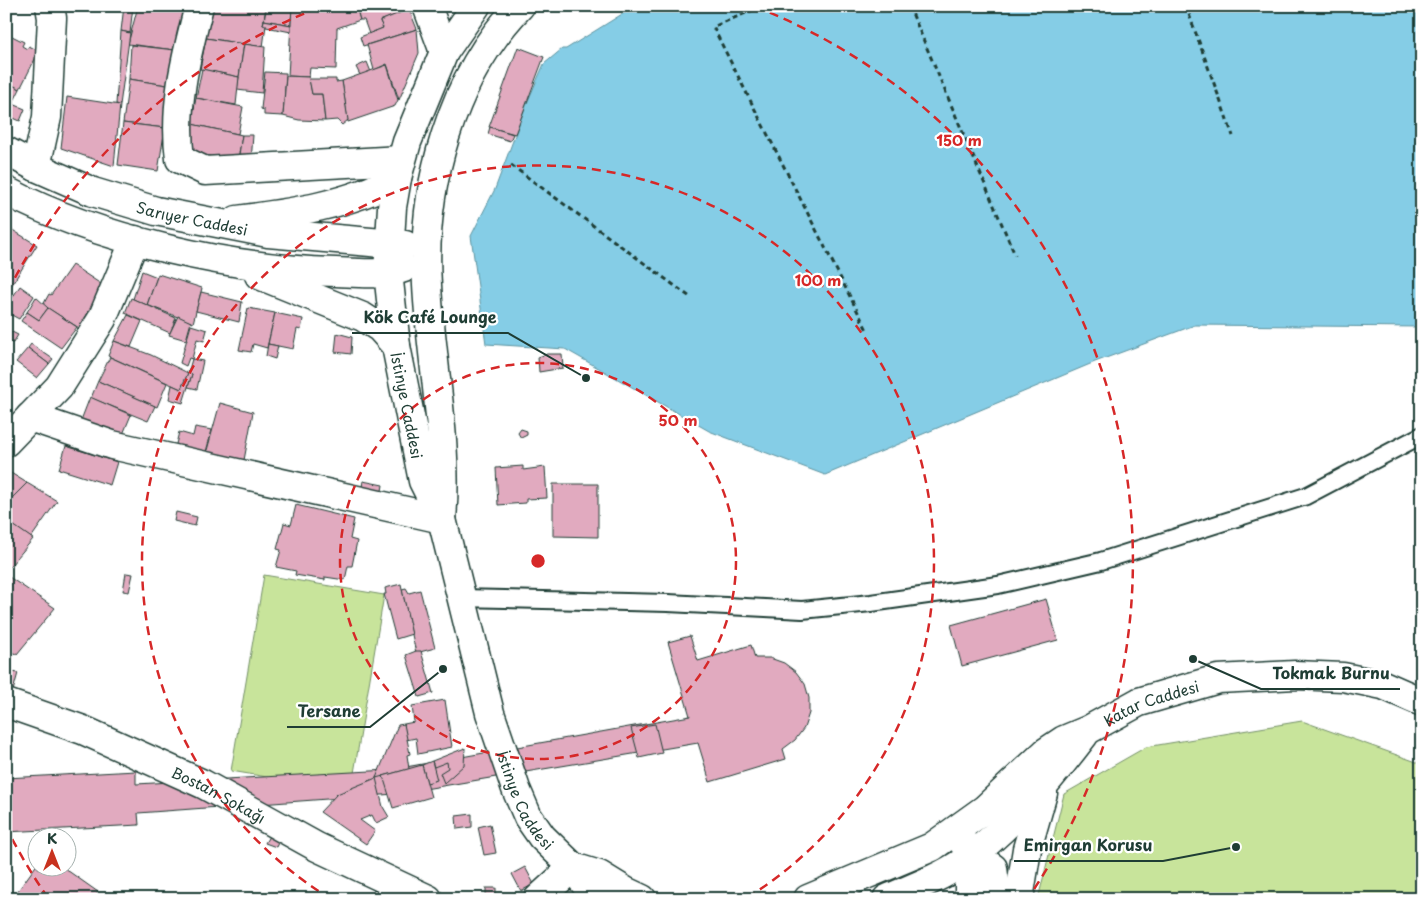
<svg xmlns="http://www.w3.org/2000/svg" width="1428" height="905" font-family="'Playpen Sans',sans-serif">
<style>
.green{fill:#c8e49b;stroke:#749068}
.water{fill:#85cde6;stroke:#5c939f}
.building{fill:#e1aabf;stroke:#1f3d34}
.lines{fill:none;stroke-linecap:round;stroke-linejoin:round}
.lane-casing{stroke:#1f3d34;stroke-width:20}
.street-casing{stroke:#1f3d34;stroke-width:31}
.primary-casing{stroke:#1f3d34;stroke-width:31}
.path{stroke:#1f3d34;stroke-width:3;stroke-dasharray:5 4;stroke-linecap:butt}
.lane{stroke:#fff;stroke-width:16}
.street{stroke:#fff;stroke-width:28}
.primary{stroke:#fff;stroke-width:28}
.ring{fill:none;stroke:#d62828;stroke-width:2.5;stroke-dasharray:9 6}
.labels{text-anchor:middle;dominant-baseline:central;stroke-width:4.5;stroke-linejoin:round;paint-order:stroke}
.street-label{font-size:15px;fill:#1f3d34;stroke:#fff}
.centre{fill:#d62828;stroke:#fff;stroke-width:2.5}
.ring-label{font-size:15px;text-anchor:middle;font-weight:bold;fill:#d62828;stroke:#fff;stroke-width:4.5;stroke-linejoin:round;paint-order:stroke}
.leader{fill:none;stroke:#1f3d34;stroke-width:2}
.callout-dot{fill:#1f3d34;stroke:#fff;stroke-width:2}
.callout-label{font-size:16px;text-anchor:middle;font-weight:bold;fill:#1f3d34;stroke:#fff;stroke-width:4.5;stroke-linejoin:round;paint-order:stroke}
</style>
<rect width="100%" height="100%" fill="#fff"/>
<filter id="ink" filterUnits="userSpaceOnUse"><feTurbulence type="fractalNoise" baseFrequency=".02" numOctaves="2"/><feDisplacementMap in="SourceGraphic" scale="10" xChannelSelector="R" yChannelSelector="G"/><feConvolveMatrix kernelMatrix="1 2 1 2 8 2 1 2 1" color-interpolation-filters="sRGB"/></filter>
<g filter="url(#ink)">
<g class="green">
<path d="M264,575l120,20 -33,196 -120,-20z"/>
<path d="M1302,721l120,43v135h-384l26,-105 82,-47z"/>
</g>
<path class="water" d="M635,6h787v321l-227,-2 -100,37 -270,113 -116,-44 -144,-82 -79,-5 -15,-108 24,-47 32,-86 17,-39 18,-15h4z"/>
<g class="building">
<path d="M124,6h9l-3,27 -9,-2z"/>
<path d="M138,6h46l-9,44 -47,-6z"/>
<path d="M212,6l54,1 -3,18h3l-3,22 -57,-9z"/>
<path d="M267,6h25l-1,19 -27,-5z"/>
<path d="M292,6h64l4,14 -23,8 -1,41 -26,-1 -1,9 -21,-1z"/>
<path d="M356,6h56l1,2 -33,13 3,7 -14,6 -5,-14h-4z"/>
<path d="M409,9l8,20 -54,17 -3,-9 23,-9 -3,-7z"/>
<path d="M264,20l27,5v7l-25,-5v-2h-3z"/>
<path d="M417,29l2,24 -20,47 -12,-36 -13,6 -7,-25z"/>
<path d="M121,31l9,2 -10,72 -4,-1z"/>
<path d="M6,33l18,9 -2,4 5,3 2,-3 10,5 -19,38 -14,-7z"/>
<path d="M206,38l38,6 -5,33 -39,-8z"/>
<path d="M244,44l21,3 -3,46 -25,-3z"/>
<path d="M131,45l44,5 -2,36 -44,-7z"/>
<path d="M518,47l26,10 -29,77 -26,-7z"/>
<path d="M367,62l4,10 -11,3 -4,-8z"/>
<path d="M387,65l11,35 -3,6 -47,16 -6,-41z"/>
<path d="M202,69l37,8 -3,28 -40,-7z"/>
<path d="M265,72l21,1 -3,43 -19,-1v-5l-3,-1z"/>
<path d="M286,76l23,1 3,17h10l3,27 -26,-1 -16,-4z"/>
<path d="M129,79l44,7 -8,42 -42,-5z"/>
<path d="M309,79h27v3l6,-1 6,39 -6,5 -5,-5 -12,1 -3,-27h-10z"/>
<path d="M6,82l14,7 -14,28z"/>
<path d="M67,97l53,8 -6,61 -53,-18z"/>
<path d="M196,98l47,9 -5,27 -47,-10z"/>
<path d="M13,104l12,5 -5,12 -13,-6z"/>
<path d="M123,123l42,5 -7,43 -40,-6z"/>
<path d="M187,123l55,12 -4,26 -57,-10z"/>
<path d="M490,127l23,7 -3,7 -22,-7z"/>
<path d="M242,135h11l-2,27 -13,-1z"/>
<path d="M6,226l31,19 -26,41 -5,-3z"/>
<path d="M72,265l32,21 -25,42 -36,-23 6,-11 2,1z"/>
<path d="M142,271l15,6 -10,28 -14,-6z"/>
<path d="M158,274l44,14 -9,35 -46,-18z"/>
<path d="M20,286l14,10 -15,23 -13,-7v-5z"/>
<path d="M201,292l41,10 -3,20 -43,-11z"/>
<path d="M36,297l12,11 -9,12 -12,-8z"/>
<path d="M131,298l45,20 -6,15 -45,-20z"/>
<path d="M48,308l29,19 -16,21 -40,-27 6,-9 12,8z"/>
<path d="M248,308l27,5 -8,35 -14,-4 -2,8 -12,-2z"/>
<path d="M275,313l28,6 -2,11 -4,-1 -4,20 -25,-5z"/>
<path d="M128,315l14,6 -11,26 -17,-6z"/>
<path d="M178,316l13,6 -5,18 -17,-5z"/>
<path d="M191,325l16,5 -3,11 -7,-2 -5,20 -3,-1 -3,8 -6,-3z"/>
<path d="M6,329l12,6 -5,8 -7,-3z"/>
<path d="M337,333l15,4 -1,17 -16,-2z"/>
<path d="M114,341l37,14 37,18 -7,16 -73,-33z"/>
<path d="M31,344l22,15 -4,5 -21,-16z"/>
<path d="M268,344l10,2 -3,13 -9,-3z"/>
<path d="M28,348l21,16 -12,14 -21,-16z"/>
<path d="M547,354h15l1,14 -24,4 -1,-15z"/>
<path d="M110,357l57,26 -10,24 -59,-26z"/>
<path d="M192,359l11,2 -6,28 -9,-2 4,-13 -4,-1z"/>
<path d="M188,373l4,1 -9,29 -14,-4 3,-14 9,4z"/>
<path d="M98,381l57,25 -7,15 -57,-23z"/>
<path d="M90,397l41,18 -10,24 -43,-11z"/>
<path d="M220,403l33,9 -11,59 -38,-10z"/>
<path d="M195,427l17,3 -8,29 -30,-7 5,-20 14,4z"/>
<path d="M521,429l6,2v4l-6,3 -3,-5z"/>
<path d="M66,446l51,16 -7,23 -51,-16z"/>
<path d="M523,466v4l22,-3 2,31 -21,1v4l-28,2 -2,-37z"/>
<path d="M6,470l21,13 -21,21z"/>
<path d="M363,481l20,4 -2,12 -20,-5z"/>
<path d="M27,483l30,18 -26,37 -25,-17v-17z"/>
<path d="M553,484h45v53l-45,-1z"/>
<path d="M296,505l58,14 -4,20 7,2 -5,25h-4l-3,14 -20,-3v3l-30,-5 1,-4 -20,-4 5,-17 -4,-1 7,-26 7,2z"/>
<path d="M176,512l21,5 -2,9 -21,-5z"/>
<path d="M13,525l20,14 -27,32v-37z"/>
<path d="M126,573l7,1 -4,18 -6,-1z"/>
<path d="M6,575l49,33 -38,46 -11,-3 3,-6 -3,-2z"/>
<path d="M401,584l11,50 -16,5 -12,-45h2l-1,-6z"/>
<path d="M406,588l3,5 11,-3 15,58 -19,5 -14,-64z"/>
<path d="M1046,599l12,41 -96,26 -11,-41z"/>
<path d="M690,636l8,25 53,-16 4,13h15l14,5 12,9 9,12 4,14v15l-5,15 -9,12 -12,9 3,10 -76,23 -12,-39 -303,51 -257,19 1,12 -133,7v-54l130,-7v13l253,-14 301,-54 -22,-74z"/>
<path d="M416,651h5l12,42 -14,4 -13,-42z"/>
<path d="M6,671l12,2 -5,18 -7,-2z"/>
<path d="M445,700l7,47 -34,7 -2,-16 -10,2 -2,-16 10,-2 -2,-16z"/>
<path d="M404,724l6,30 -3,1 2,14 -33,9 22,-53z"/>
<path d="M655,724l7,29 -23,5 -8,-30z"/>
<path d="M465,748l-1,17 -20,18 -4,-10 8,-5 -1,-6 -13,5 -2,-6z"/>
<path d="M432,761l5,19 -10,3 -5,-18z"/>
<path d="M422,765l9,32 -38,11 -10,-32z"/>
<path d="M376,778l7,29 6,10 -13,6 -4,-8 -12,5 15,11 -9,13 -46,-32 17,-18z"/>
<path d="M472,814v13l-15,2 -1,-13z"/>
<path d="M490,824l6,29 -12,2 -6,-28z"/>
<path d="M272,831l10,4 -6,12 -11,-4z"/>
<path d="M38,863v5h26l34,24 -4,7h-82z"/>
<path d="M525,867l9,17 -13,7 -9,-17z"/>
<rect x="486" y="888" width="10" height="10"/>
</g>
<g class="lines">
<g class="lane-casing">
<path id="lane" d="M460,598l208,5 134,7 69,-7 127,-18 103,-24 205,-65 116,-61"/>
</g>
<g class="street-casing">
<g id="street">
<path d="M199,6c-13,51 -26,100 -19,153l25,12 196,-11"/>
<path d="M427,6l17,46"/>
<path d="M36,167l11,-50 5,-99 -2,-12"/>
<path d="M30,417l82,28 330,74"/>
<path d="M6,442l53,-55 43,-68 33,-79"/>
<path id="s1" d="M6,703l77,27 120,54 114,63 111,52"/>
<path d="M538,899l35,-32"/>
</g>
</g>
<g class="primary-casing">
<g id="primary">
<path id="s2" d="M476,6l-32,46 -37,90 -10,36 -5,29 -4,65 8,74 27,135 19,38 48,194 26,76 12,28 14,20 31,30 23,32"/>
<path id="s3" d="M6,151l30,16 57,25 63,19 112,22 137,12"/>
<path d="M6,191c93,49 226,78 330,81 23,1 47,4 68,-4"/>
<path d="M237,220c54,-7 112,-15 160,-42"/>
<path d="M259,275l104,42 17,11 16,18"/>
<path d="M442,519c7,-79 -11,-155 -15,-234 -6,-97 24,-208 93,-279"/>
<path d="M962,841l10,13 21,14 4,31"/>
<path d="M573,867l26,8 26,16 17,8"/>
<path id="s4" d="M808,899l124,-52 53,-38 61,-57 18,-12 24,-10 51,-28 79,-23 77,-4 48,2 40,8 39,17"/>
<path d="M887,899c25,-11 53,-21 76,-37 48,-35 85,-80 121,-127"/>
<path d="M969,899v-29l3,-16"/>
<path d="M1019,899l8,-50 16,-56"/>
</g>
</g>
<g class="path">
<path d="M762,6l-49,21 154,303"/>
<path d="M909,6l106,249"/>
<path d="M1186,6l47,130"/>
<path d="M511,165l179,132"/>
</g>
<use href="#lane" class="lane"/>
<use href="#street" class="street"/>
<use href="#primary" class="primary"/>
</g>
</g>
<g class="ring">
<circle cx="538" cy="561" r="198"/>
<path d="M331 899A396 396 0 1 1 745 899"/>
<path d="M48 898A595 595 0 0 1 8 831M8 291A595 595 0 0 1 320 7M756 7A595 595 0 0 1 1028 898"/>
</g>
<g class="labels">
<g class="street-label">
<text stroke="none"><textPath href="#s3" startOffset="199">Sarıyer Caddesi</textPath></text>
<text stroke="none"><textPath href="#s2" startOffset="420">İstinye Caddesi</textPath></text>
<text stroke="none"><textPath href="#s4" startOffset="400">Katar Caddesi</textPath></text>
<text stroke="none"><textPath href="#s1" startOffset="232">Bostan Sokağı</textPath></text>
<text stroke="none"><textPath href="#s2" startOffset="834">İstinye Caddesi</textPath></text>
</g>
</g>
<circle cx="538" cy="561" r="8" class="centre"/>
<g class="ring-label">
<text x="959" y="146">150 m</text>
<text x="818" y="286">100 m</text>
<text x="678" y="426">50 m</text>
</g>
<path class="leader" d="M586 378L508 333H352M1193 659L1261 689H1400M443 669L370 727H287M1236 847L1163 861H1014"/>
<g class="callout-dot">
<circle cx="586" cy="378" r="5"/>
<circle cx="1193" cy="659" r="5"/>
<circle cx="443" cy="669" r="5"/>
<circle cx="1236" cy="847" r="5"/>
</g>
<g class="callout-label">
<text x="430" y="323">Kök Café Lounge</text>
<text x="1331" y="679">Tokmak Burnu</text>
<text x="329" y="717">Tersane</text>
<text x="1088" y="851">Emirgan Korusu</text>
</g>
<rect width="1428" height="905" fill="none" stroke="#fff" stroke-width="25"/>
<rect x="12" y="12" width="1403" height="880" fill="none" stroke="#1f3d34" stroke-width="2" filter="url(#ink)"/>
<g transform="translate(52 852)"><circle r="24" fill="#ffffff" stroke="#a5b1ae"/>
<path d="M0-4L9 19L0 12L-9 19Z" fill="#c8321e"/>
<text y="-8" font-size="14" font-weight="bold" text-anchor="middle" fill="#1f3d34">K</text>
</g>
</svg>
